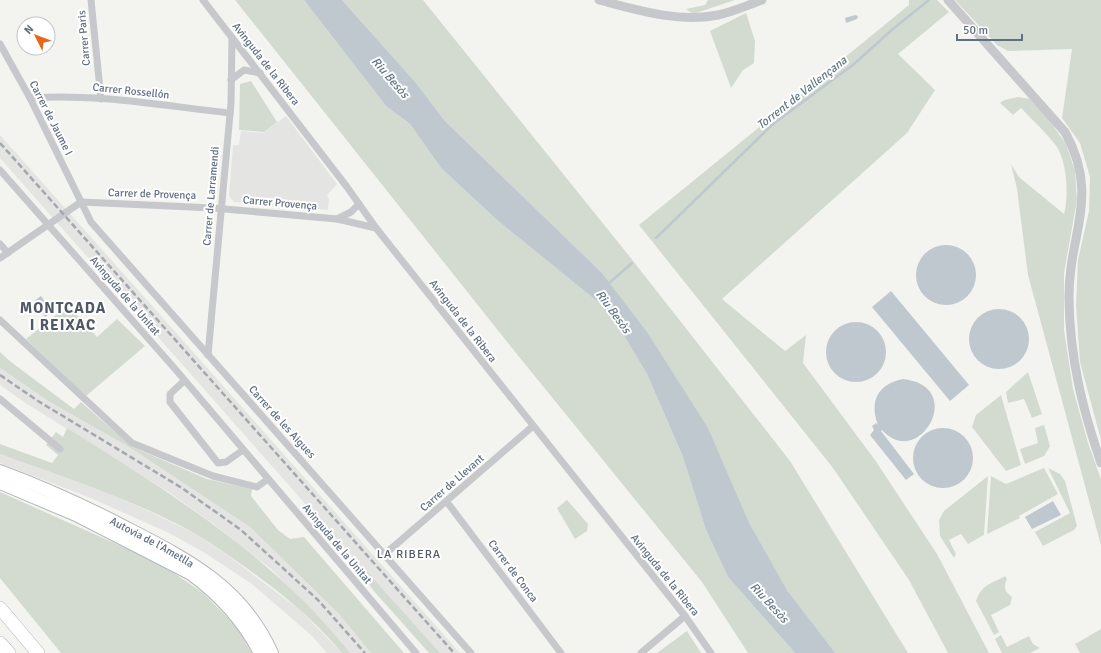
<svg xmlns="http://www.w3.org/2000/svg" width="1101" height="653" font-family="Signika,sans-serif">
<style>
.built{fill:#e4e4e3}
.green{fill:#d3dbd0}
.water{fill:#bec8ce}
.lines{fill:none;stroke-linecap:round;stroke-linejoin:round}
.stream{stroke:#bec8ce;stroke-width:2.5}
.trunk-casing{stroke:#b5b8bb;stroke-width:14}
.motorway-casing{stroke:#b5b8bb;stroke-width:14}
.minor{stroke:#c6c8cc;stroke-width:7}
.tertiary{stroke:#c6c8cc;stroke-width:9}
.trunk{stroke:#fff;stroke-width:12}
.motorway{stroke:#fff;stroke-width:13}
.rail{stroke:#a3a8ae;stroke-width:2.5;stroke-dasharray:6 3;stroke-linecap:butt}
.labels{text-anchor:middle;dominant-baseline:central;stroke-width:4;stroke-linejoin:round;paint-order:stroke}
.street-label{font-size:11px;fill:#616f82;stroke:#fff}
.water-label{font-size:12px;font-style:italic;fill:#627886;stroke:#fff}
.neighbourhood-label{font-size:12px;letter-spacing:1px;fill:#505966;stroke:#fff}
.district-label{font-size:15px;font-weight:bold;letter-spacing:1px;fill:#505966;stroke:#fff}
</style>
<rect width="100%" height="100%" fill="#f3f4ef"/>
<g class="built">
<path d="M286,116l51,68 -10,11 2,4 -1,11 -94,-8 -5,-6 4,-51h6l2,-14 22,2z"/>
<path d="M0,135l162,182 298,336h-23l-437,-495z"/>
<path d="M0,368l48,33 81,46 121,80 89,87 32,39h-21l-45,-50 -34,-34 -56,-44 -45,-32 -143,-89 -27,-19z"/>
<path d="M0,454l105,38 35,15 54,26 36,24 71,54 41,42h-15l-15,-17 -60,-52 -47,-31 -36,-20 -76,-34 -93,-36z"/>
</g>
<g class="green">
<path d="M235,0h69l82,106 24,18 31,44 56,52 112,91 38,63 36,83 23,73 22,47 67,76h-47l-46,-71 -186,-229z"/>
<path d="M342,0h81l203,252 164,209 118,192h-73l-2,-1 -46,-62 -186,-318 -156,-151 -29,-38z"/>
<path d="M708,0h27l-42,14 -7,-5 19,-4z"/>
<path d="M909,0h28l12,12 -51,42 37,36 -28,43 -185,166 63,52 21,-16 -3,28 72,97 62,94 52,99h-41l-39,-73 -76,-112 -194,-243 270,-220z"/>
<path d="M955,0h146v440l-21,-78 -4,-57 2,-45 11,-49 1,-34 -10,-34 -18,-25 10,-69 -64,2 -11,-6z"/>
<path d="M746,13l9,28 -1,22 -11,7 -12,18 -21,-57z"/>
<path d="M251,81l26,41 -13,10 -25,-2 1,-46z"/>
<path d="M1018,97l12,2 22,25 14,20 9,27 2,29 -13,73v57l9,59 15,54 13,36v66l-73,-270 -11,-86 -6,-25 8,13 45,37c5,-18 3,-51 -7,-67 -10,-14 -25,-27 -36,-39l-8,7 -13,-12 4,-3z"/>
<path d="M68,305l29,32 20,-18 28,27 -59,50 -60,-57z"/>
<path d="M0,352l11,10 63,47 7,-7 51,45 75,32 45,10 -1,7 27,34 12,9 14,-2 100,116h-33l-32,-39 -89,-87 -121,-80 -81,-46 -42,-29 -6,-4z"/>
<path d="M1028,372l14,42 -10,4 -8,-19 -16,4 -2,-11z"/>
<path d="M1001,395l20,70 -15,6 -34,-44 4,-12z"/>
<path d="M1044,425l6,21 -6,10 -19,8 -5,-15 18,-6 -3,-15z"/>
<path d="M67,428c103,65 207,128 283,225h-8c-19,-23 -42,-44 -66,-63 -26,-20 -54,-40 -82,-57 -61,-34 -129,-55 -194,-79v-10l52,19 6,-8 -12,-10 10,-13 7,5z"/>
<path d="M1044,468l14,26 -39,22 1,2 -33,16 4,-58 15,8z"/>
<path d="M1048,468l12,6 5,7 12,45 -3,4 -31,16 -8,-14 35,-19z"/>
<path d="M988,476l-4,59 -16,9 -7,-10 -12,6 7,14 -2,4 -14,-22 -1,-16 5,-9z"/>
<path d="M0,492l130,58 41,21 32,22 33,33 16,27h-191l-61,-75z"/>
<path d="M567,500l21,24 -1,7 -12,8 -18,-31z"/>
<path d="M359,563l81,90h-11l-56,-63 -17,-25z"/>
<path d="M1005,576l2,3c-4,8 -2,13 5,18l-2,8 -19,10 8,17 -5,3 -18,-34c5,-16 15,-17 29,-25z"/>
<path d="M1101,629v24h-21l-5,-9z"/>
<path d="M687,631l14,22h-44z"/>
<path d="M1001,635l6,12 22,-11 4,8 7,4 -10,5h-28l-7,-14z"/>
</g>
<g class="water">
<path d="M304,0h38l74,83 29,38 156,151 46,60 61,96 41,95 38,67 48,63h-40l-67,-76 -22,-47 -23,-73 -36,-83 -38,-63 -112,-91 -56,-52 -31,-44 -24,-18z"/>
<path d="M855,15l3,1 -1,3 -11,4 -1,-5z"/>
<circle cx="946" cy="275" r="30"/>
<path d="M891,291l78,94 -19,16 -78,-94z"/>
<path d="M41,296l11,16 -7,5 -11,-16z"/>
<circle cx="999" cy="339" r="30"/>
<circle cx="856" cy="352" r="30"/>
<path d="M903,379c65,7 16,92 -21,51l-1,1 33,43 -8,6 -36,-45 4,-5 -2,-4 4,-3 2,2c-9,-24 0,-41 25,-46z"/>
<circle cx="943" cy="458" r="30"/>
<path d="M1053,501l8,14 -29,14 -7,-12z"/>
</g>
<g class="lines">
<g class="stream">
<path d="M656,238l117,-114 81,-60 40,-36 35,-28"/>
<path d="M608,284l24,-21"/>
</g>
<g class="trunk-casing">
<g id="trunk">
<path id="s1" d="M0,471c43,16 85,35 125,56 62,32 117,59 147,126"/>
<path d="M0,483l76,32 115,59c30,22 52,46 69,79"/>
</g>
</g>
<g class="motorway-casing">
<g id="motorway">
<path d="M0,608l38,45"/>
<path d="M0,643l9,10"/>
</g>
</g>
<g class="minor">
<path d="M91,0l10,99"/>
<path d="M203,0l144,187 29,41 309,388 26,37"/>
<path d="M0,44l30,54 61,124 380,431"/>
<path d="M231,80l13,-10 16,3"/>
<path d="M30,98c66,-5 134,8 200,15"/>
<path d="M0,170l176,200 240,283"/>
<path d="M81,202l132,6 124,11 39,9"/>
<path d="M337,219l14,-7 8,-8"/>
<path d="M0,244l8,9"/>
<path d="M0,258l81,-56"/>
<path d="M0,320l132,123 81,33 44,11 11,-8"/>
<path d="M208,355l23,-252 1,-65"/>
<path d="M184,381l-14,13v8l48,61 8,-1 17,-12"/>
<path d="M0,399l60,50"/>
<path d="M447,502l114,151"/>
<path d="M385,554l148,-128"/>
<path d="M641,653l44,-37"/>
</g>
<g class="tertiary">
<path d="M599,0c38,10 80,23 119,15 15,-3 30,-10 44,-15"/>
<path d="M948,0l117,132c36,65 3,101 4,168 1,58 13,108 32,163"/>
</g>
<use href="#trunk" class="trunk"/>
<use href="#motorway" class="motorway"/>
<g class="rail">
<path d="M0,143l454,510"/>
<path d="M0,375l38,26 144,87 59,42 77,70 47,53"/>
</g>
</g>
<g class="labels">
<g class="street-label">
<text transform="translate(84 38) rotate(-95)">Carrer Paris</text>
<text transform="translate(266 64) rotate(52)">Avinguda de la Ribera</text>
<text transform="translate(131 91) rotate(6)">Carrer Rossellón</text>
<text transform="translate(51 118) rotate(63)">Carrer de Jaume I</text>
<text transform="translate(152 194) rotate(2)">Carrer de Provença</text>
<text transform="translate(211 196) rotate(-85)">Carrer de Larramendi</text>
<text transform="translate(280 203) rotate(5)">Carrer Provença</text>
<text transform="translate(125 296) rotate(49)">Avinguda de la Unitat</text>
<text transform="translate(463 321) rotate(52)">Avinguda de la Ribera</text>
<text transform="translate(282 422) rotate(48)">Carrer de les Aigues</text>
<text transform="translate(452 483) rotate(-41)">Carrer de Llevant</text>
<text stroke="none"><textPath href="#s1" startOffset="168">Autovia de l'Ametlla</textPath></text>
<text transform="translate(337 544) rotate(50)">Avinguda de la Unitat</text>
<text transform="translate(513 571) rotate(53)">Carrer de Conca</text>
<text transform="translate(665 575) rotate(51)">Avinguda de la Ribera</text>
</g>
<g class="water-label">
<text transform="translate(390 78) rotate(49)">Riu Besòs</text>
<text transform="translate(802 93) rotate(-38)">Torrent de Vallençana</text>
<text transform="translate(613 312) rotate(54)">Riu Besòs</text>
<text transform="translate(769 603) rotate(47)">Riu Besòs</text>
</g>
<g class="neighbourhood-label">
<text x="409" y="554">LA RIBERA</text>
</g>
<g class="district-label">
<text x="63" y="308">MONTCADA<tspan x="63" dy="17">I REIXAC</tspan></text>
</g>
</g>
<g transform="translate(36 36) rotate(312)"><circle r="19" fill="#ffffff" stroke="#c0c5cd"/>
<path d="M0-3L7 15L0 10L-7 15Z" fill="#e9651a"/>
<text y="-6" font-size="11" font-weight="bold" text-anchor="middle" fill="#616f82">N</text>
</g>
<path d="M957 34v6h65v-6" fill="none" stroke="#616f82" stroke-width="2"/>
<text x="963" y="34" font-size="12" fill="#616f82" stroke="#ffffff" stroke-width="3" paint-order="stroke">50 m</text>
</svg>
